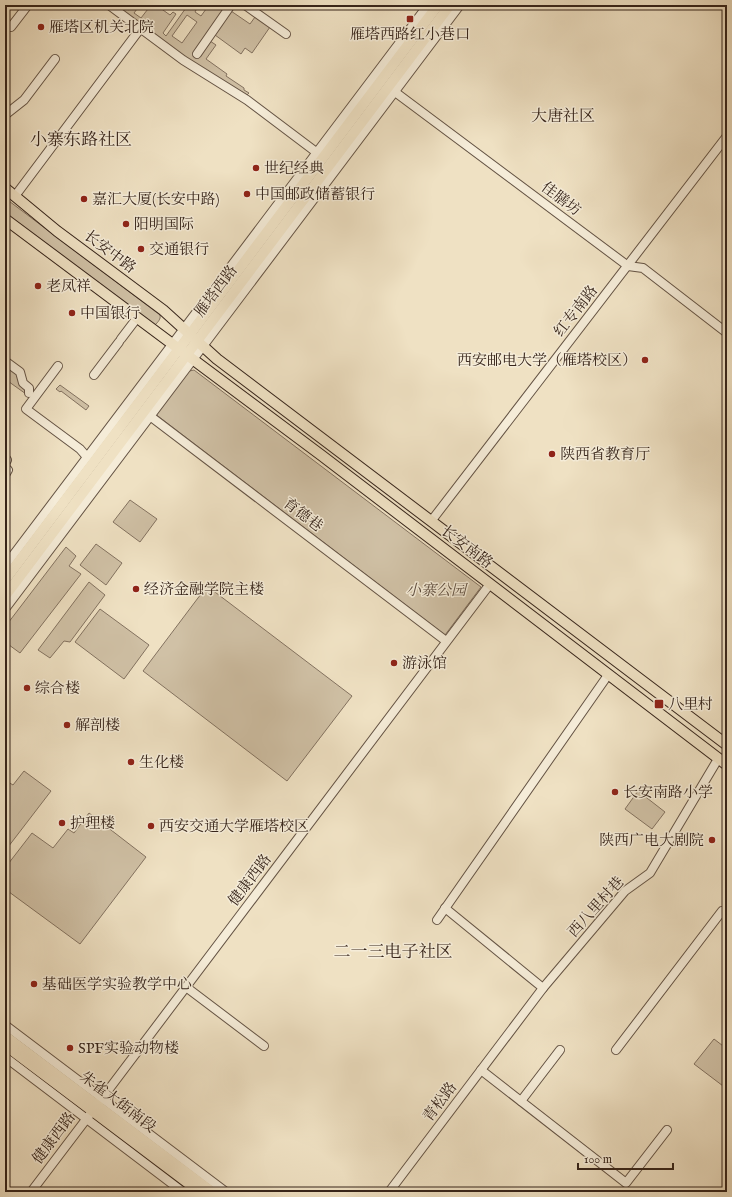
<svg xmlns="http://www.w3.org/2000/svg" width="732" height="1197" font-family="'IM FELL English','Noto Serif SC',serif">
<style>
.green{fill:#d0c1a6;stroke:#837260;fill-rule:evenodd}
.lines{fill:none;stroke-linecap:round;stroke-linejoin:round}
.minor-casing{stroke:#645344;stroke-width:10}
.major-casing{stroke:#36241a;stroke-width:12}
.minor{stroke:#f5ecd8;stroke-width:8}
.major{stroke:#efe1c3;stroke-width:10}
.poi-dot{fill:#8f2418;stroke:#f5ecd8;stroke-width:1.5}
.labels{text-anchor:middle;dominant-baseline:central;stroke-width:3;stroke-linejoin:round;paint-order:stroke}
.poi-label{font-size:15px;fill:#36241a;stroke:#f5ecd8;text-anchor:start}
.street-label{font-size:15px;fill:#36241a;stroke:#f5ecd8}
.park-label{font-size:15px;font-style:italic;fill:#5c4b3d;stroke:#f5ecd8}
.neighbourhood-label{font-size:16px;fill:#36241a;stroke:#f5ecd8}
.quarter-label{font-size:17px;fill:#36241a;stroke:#f5ecd8}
</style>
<rect width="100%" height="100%" fill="#efe1c3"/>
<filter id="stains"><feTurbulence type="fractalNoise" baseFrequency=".005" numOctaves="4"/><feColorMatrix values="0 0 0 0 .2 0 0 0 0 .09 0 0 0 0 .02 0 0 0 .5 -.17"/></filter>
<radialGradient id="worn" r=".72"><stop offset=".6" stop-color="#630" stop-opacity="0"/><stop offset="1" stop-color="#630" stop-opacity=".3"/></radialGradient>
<g class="green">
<path d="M115,5h7l7,5 2,-5h9l-6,8 7,5 10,-13h5l14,10 3,-3 3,2 -13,19 3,3 22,-31h6l3,3 -2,4 6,4 8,-11h18l-34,49 5,4 12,-17 6,4 -10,14 21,15 -1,2 18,12v2l5,3 -2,2 -63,-38zM187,15l10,7 -15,21 -10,-7z"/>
<path d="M231,11l19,13 5,-7 15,10 -18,26 -7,-5 -4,6 -26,-19z"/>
<path d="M5,198l155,117c1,4 -2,7 -5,10l-150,-110z"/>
<path d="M5,363l13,10 11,18 -3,3 -21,-15z"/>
<path d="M194,370l287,217 -36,48 -291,-222 31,-41z"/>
<path d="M60,385l29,21 -3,4 -25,-19 -1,1 -4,-3z"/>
<path d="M130,500l27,19 -17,23 -27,-20z"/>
<path d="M96,544l26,19 -16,22 -26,-20z"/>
<path d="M66,547l10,9 -7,10 12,8 -61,79 -15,-11v-15z"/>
<path d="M89,582l16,13 -35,47 -6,-1 -14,17 -12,-8z"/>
<path d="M207,586l145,110 -65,85 -144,-110z"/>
<path d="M100,609l49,36 -25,34 -49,-37z"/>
<path d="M24,771l27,20 -46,60v-71l8,5z"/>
<path d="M638,791l27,21 -13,17 -27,-20z"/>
<path d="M89,813l57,44 -66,87 -75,-55v-21l27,-35 21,15 15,-19 6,4z"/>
<path d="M714,1039l13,10v40l-33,-25z"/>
</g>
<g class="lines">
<g class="minor-casing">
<g id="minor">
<path d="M109,5l74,55 64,40 73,55"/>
<path d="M245,5l41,29"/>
<path d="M11,27l17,-22"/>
<path d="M197,54l34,-49"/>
<path d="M391,89l237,177 15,2 84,65"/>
<path d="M5,115l19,-15 31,-41"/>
<path d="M15,196l125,-167"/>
<path d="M121,339l16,-21"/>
<path d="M5,361l15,11 3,11 6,5v5"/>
<path d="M58,366l-32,43 54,40 7,8"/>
<path d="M94,375l25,-33"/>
<path d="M146,413l300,228"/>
<path d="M5,457l2,3 -2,4"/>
<path d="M5,467l3,3 -3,5"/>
<path d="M432,520l295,-384"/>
<path d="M5,566l423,-561"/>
<path d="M5,609l455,-604"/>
<path d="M445,908l98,80"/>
<path d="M437,920l171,-245"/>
<path d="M186,987l78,59"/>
<path d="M5,1025l221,167"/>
<path d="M616,1050l106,-139"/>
<path d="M5,1057l178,135"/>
<path d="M481,1070l145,113 41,-53"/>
<path d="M521,1101l39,-51"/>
<path d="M31,1192l66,-87 393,-521"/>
<path d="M389,1192l154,-204 82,-97 25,-18 68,-114"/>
</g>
</g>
<g class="major-casing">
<g id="major">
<path d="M5,188l52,43 106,79 54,49 510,386"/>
<path d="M5,219l316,236 406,310"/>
<path d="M5,580l433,-575"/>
<path d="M5,596l445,-591"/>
<path d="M5,1036l207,156"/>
<path d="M5,1045l195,147"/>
</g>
</g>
<use href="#minor" class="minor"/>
<use href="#major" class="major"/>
</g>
<g class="poi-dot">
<rect x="406" y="15" width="8" height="8" rx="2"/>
<circle cx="41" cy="27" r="4"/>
<circle cx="256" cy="168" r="4"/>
<circle cx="247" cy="194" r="4"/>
<circle cx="84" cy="199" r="4"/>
<circle cx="126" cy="224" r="4"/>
<circle cx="141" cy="249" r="4"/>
<circle cx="38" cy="286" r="4"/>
<circle cx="72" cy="313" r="4"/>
<circle cx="645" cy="360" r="4"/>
<circle cx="552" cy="454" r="4"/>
<circle cx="136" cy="589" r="4"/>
<circle cx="394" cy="663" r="4"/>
<circle cx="27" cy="688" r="4"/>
<rect x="654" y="699" width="10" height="10" rx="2"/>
<circle cx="67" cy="725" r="4"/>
<circle cx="131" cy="762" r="4"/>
<circle cx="615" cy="792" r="4"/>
<circle cx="62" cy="823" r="4"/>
<circle cx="151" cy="826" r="4"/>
<circle cx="712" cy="840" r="4"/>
<circle cx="34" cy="984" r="4"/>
<circle cx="70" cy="1048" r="4"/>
</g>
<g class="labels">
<g class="poi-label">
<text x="49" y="27">雁塔区机关北院</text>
<text x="410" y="34" text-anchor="middle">雁塔西路红小巷口</text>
<text x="264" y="168">世纪经典</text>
<text x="255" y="194">中国邮政储蓄银行</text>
<text x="92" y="199">嘉汇大厦(长安中路)</text>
<text x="134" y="224">阳明国际</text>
<text x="149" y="249">交通银行</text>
<text x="46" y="286">老凤祥</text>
<text x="80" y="313">中国银行</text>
<text x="637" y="360" text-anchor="end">西安邮电大学（雁塔校区）</text>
<text x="560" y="454">陕西省教育厅</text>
<text x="144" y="589">经济金融学院主楼</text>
<text x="402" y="663">游泳馆</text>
<text x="35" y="688">综合楼</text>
<text x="668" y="704">八里村</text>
<text x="75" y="725">解剖楼</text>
<text x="139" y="762">生化楼</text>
<text x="623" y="792">长安南路小学</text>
<text x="70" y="823">护理楼</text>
<text x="159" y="826">西安交通大学雁塔校区</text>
<text x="704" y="840" text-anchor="end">陕西广电大剧院</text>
<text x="42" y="984">基础医学实验教学中心</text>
<text x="78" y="1048">SPF实验动物楼</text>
</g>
<g class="street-label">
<text transform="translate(561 199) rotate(37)">佳膳坊</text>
<text transform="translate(110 252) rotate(37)">长安中路</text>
<text transform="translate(216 291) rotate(-53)">雁塔西路</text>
<text transform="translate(576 311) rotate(-52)">红专南路</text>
<text transform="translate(303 515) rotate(37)">育德巷</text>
<text transform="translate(467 547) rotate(37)">长安南路</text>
<text transform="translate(250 880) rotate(-53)">健康西路</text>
<text transform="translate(596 907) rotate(-48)">西八里村巷</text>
<text transform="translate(118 1102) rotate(37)">朱雀大街南段</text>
<text transform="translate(440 1102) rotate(-53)">青松路</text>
<text transform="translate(54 1138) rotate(-53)">健康西路</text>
</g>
<g class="park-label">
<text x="436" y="590">小寨公园</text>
</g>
<g class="neighbourhood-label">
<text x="563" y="117">大唐社区</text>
</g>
<g class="quarter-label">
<text x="81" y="140">小寨东路社区</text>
<text x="393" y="952">二一三电子社区</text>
</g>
</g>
<rect width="732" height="1197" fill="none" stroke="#efe1c3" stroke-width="20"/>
<rect x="6" y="6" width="720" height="1185" fill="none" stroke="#36241a" stroke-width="2"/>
<rect x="10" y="10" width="712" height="1177" fill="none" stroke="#36241a"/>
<path d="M578 1163v6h95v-6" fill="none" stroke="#36241a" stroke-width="2"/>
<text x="584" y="1163" font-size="12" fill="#36241a" stroke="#f5ecd8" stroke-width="3" paint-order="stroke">100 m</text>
<rect width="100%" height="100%" filter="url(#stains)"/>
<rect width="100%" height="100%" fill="url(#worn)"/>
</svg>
